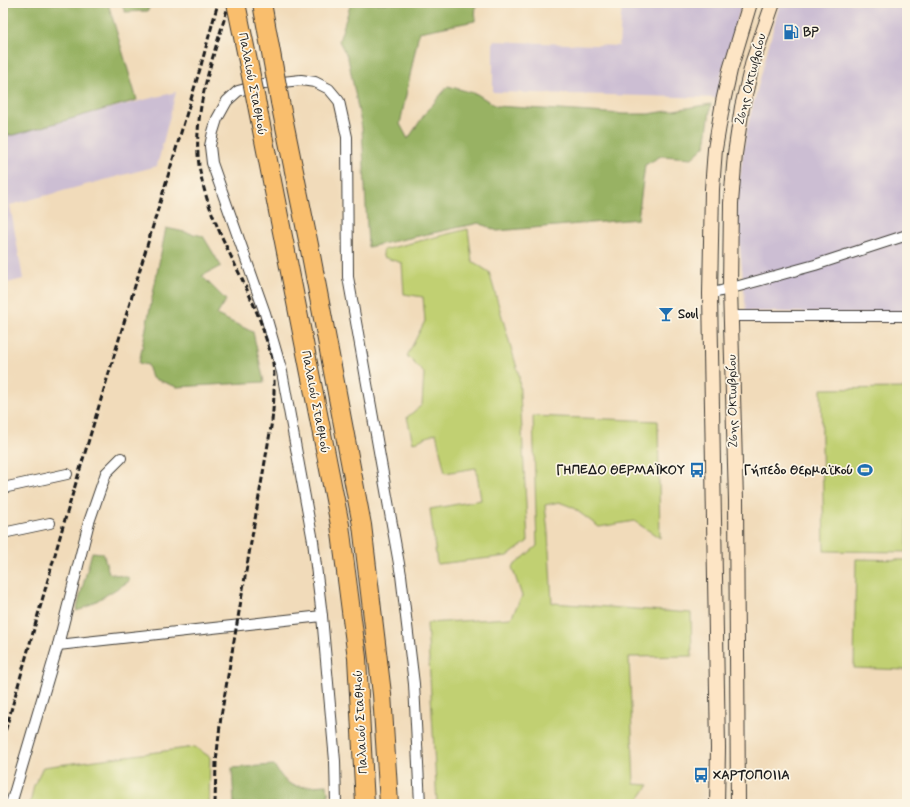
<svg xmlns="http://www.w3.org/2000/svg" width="910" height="807" font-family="Mynerve,sans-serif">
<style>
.industrial{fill:#ccbed3}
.green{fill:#c1d072;stroke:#6e7647}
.forest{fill:#98b264;stroke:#5a6740}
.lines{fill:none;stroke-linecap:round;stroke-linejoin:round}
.street-casing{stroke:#3c3934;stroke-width:12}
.secondary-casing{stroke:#3c3934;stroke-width:16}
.highway-casing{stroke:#3c3934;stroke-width:20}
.street{stroke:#fff;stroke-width:10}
.secondary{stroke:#fde5c5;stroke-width:14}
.highway{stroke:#f9be6d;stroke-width:18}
.rail{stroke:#1c1c1c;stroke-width:3;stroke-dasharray:6 3;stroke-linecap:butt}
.highway-bridge-casing{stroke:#3c3934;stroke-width:20;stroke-linecap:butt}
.highway-bridge{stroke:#f9be6d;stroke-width:18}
.labels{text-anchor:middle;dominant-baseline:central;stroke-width:3.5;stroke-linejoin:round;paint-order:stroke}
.poi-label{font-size:13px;font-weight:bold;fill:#1c1c1c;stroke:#fcf5e5;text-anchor:start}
.street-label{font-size:13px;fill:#1c1c1c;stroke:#fcf5e5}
</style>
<rect width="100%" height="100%" fill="#fcf5e5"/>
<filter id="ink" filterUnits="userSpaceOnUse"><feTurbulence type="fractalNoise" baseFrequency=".025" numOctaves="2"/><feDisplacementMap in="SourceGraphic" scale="8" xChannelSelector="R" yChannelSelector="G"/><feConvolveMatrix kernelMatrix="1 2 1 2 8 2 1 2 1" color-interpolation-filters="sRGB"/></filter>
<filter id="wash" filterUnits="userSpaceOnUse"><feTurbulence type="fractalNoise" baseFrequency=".012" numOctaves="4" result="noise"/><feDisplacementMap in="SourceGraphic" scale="16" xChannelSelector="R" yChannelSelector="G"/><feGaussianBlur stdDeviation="0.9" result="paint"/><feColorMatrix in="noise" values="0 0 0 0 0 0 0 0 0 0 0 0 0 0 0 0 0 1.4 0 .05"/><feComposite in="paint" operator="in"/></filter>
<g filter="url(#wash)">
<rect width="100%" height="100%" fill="#f1dbba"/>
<g class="industrial">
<path d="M622,3h120l-19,65 -6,30 -224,-6v-51l126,5z"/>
<path d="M780,3h127v312l-161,-4 -10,-106 10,-73z"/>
<path d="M176,92l-19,74 -147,39 13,74 -20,5v-149z"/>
</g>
<g class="green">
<path d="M468,229l4,32 17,11 30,103 9,166 -20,15 -71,8 -7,-55 51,-9 -5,-32 -31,5 -9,-40 -23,10 -6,-26 15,-12 2,-32 -17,-17 18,-35 -2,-24 -19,-3 -2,-31 -19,-6v-7z"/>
<path d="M907,388v164l-83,-1 -3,-162z"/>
<path d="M533,416l125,5 2,117 -26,-17 -35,6 -27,-20 -13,-5 -14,3 3,28 4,70 139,10 1,43 -63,1 5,127 15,1 -12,17 -4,2h-196l-10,-181 84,-5 11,-22 -10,-29 25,-21z"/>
<path d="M856,559l51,1v110l-53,-2z"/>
<path d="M195,747l15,10 -1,47h-179l4,-19 9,-18z"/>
</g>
<g class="forest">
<path d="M3,3h105l29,97 -123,35h-7l-4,-13z"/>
<path d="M121,3h29l-2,8 -23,1z"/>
<path d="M351,3h125l-1,18 -56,11 -19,92 8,15 16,-24 24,-29 29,8 19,12 127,8h26l62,-10 -6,42 -13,12 -31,-2 -16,9 -7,54 -141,12 -18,-8 -111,24 -6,-119 -14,-70 -9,-17z"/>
<path d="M166,228l37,8 18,30 -19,10 24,24 -9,15 36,17 11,50 -87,5 -25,-9 -4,-13 -9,-2z"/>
<path d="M92,552l11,1 6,20 21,5 -2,4 -45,27 -7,2z"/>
<path d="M274,765c16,28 24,21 53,20l3,19h-96l-2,-36z"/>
</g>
</g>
<g filter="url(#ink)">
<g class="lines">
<g class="street-casing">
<g id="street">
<path d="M710,294l105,-29 92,-30"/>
<path d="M731,316h176"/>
<path d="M3,488l64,-14"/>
<path d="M3,533l47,-10"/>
<path d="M58,645l264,-29"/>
<path d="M11,804l47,-159 31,-123 17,-49 15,-15"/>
<path d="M336,804l-1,-43 -13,-145 -9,-75 -31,-169 -17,-59 -53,-150 -2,-17 3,-14 4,-13 10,-18 11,-10 26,-7 37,-4 14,2 14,7 10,12 8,36 1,140 53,298 13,109 6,120"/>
</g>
</g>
<g class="secondary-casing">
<g id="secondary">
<path d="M717,804l1,-56 -8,-454 2,-105 3,-40 8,-47 7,-32 20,-67"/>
<path d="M738,804l-2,-304 -6,-212 1,-85 4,-49 7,-47 11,-46 20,-58"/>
</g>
</g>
<g class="highway-casing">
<g id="highway">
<path d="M280,102l30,148 52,275 20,169 7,110"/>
<path d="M257,105l83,420 17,133 8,146"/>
</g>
</g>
<use href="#street" class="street"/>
<use href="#secondary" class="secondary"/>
<use href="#highway" class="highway"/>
<g class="rail">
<path d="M3,739l60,-213 137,-457 18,-66"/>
<path d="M215,804l1,-42 5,-46 51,-295c2,-19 3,-38 1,-58 -2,-11 -7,-23 -10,-34 -19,-56 -55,-104 -64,-164 -7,-55 15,-109 30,-162"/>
</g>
<g class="highway-bridge-casing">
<g id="highway-bridge">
<path d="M236,3l21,102"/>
<path d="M262,3l18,99"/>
</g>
</g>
<use href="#highway-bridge" class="highway-bridge"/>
</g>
</g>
<defs>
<g id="fuel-bare" transform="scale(1.2)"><path d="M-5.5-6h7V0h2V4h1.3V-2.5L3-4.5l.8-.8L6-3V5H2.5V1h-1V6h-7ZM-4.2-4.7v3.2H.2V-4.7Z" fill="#1f6fb2" stroke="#fcf5e5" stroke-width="2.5" paint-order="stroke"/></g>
<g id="bar-bare" transform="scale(1.2)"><path d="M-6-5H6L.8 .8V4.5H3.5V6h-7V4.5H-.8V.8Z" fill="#1f6fb2" stroke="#fcf5e5" stroke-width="2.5" paint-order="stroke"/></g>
<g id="bus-bare" transform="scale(1.2)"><path d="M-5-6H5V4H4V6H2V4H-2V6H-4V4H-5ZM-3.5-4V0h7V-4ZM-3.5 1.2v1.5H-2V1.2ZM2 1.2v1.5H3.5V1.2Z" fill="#1f6fb2" stroke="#fcf5e5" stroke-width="2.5" paint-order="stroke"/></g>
<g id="stadium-bare" transform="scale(1.2)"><path d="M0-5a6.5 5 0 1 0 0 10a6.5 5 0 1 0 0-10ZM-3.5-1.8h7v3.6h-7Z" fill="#1f6fb2" stroke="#fcf5e5" stroke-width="2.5" paint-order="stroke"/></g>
</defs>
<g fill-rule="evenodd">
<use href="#fuel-bare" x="791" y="32"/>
<use href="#bar-bare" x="666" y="314"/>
<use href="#bus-bare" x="697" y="470"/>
<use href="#stadium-bare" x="865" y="470"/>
<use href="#bus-bare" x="701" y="775"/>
</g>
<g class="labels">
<g class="poi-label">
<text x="803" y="32">BP</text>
<text x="678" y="314">Soul</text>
<text x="685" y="470" text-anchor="end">ΓΗΠΕΔΟ ΘΕΡΜΑΪΚΟΥ</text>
<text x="853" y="470" text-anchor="end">Γήπεδο Θερμαϊκού</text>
<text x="713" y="775">ΧΑΡΤΟΠΟΙΙΑ</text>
</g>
<g class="street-label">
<text transform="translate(751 79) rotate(-76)">26ης Οκτωβρίου</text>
<text transform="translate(252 84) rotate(79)">Παλαιού Σταθμού</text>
<text transform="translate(733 401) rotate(-91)">26ης Οκτωβρίου</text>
<text transform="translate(315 402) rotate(79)">Παλαιού Σταθμού</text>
<text transform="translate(361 722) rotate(-93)">Παλαιού Σταθμού</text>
</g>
</g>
<rect width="910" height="807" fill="none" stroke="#fcf5e5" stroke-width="16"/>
</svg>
